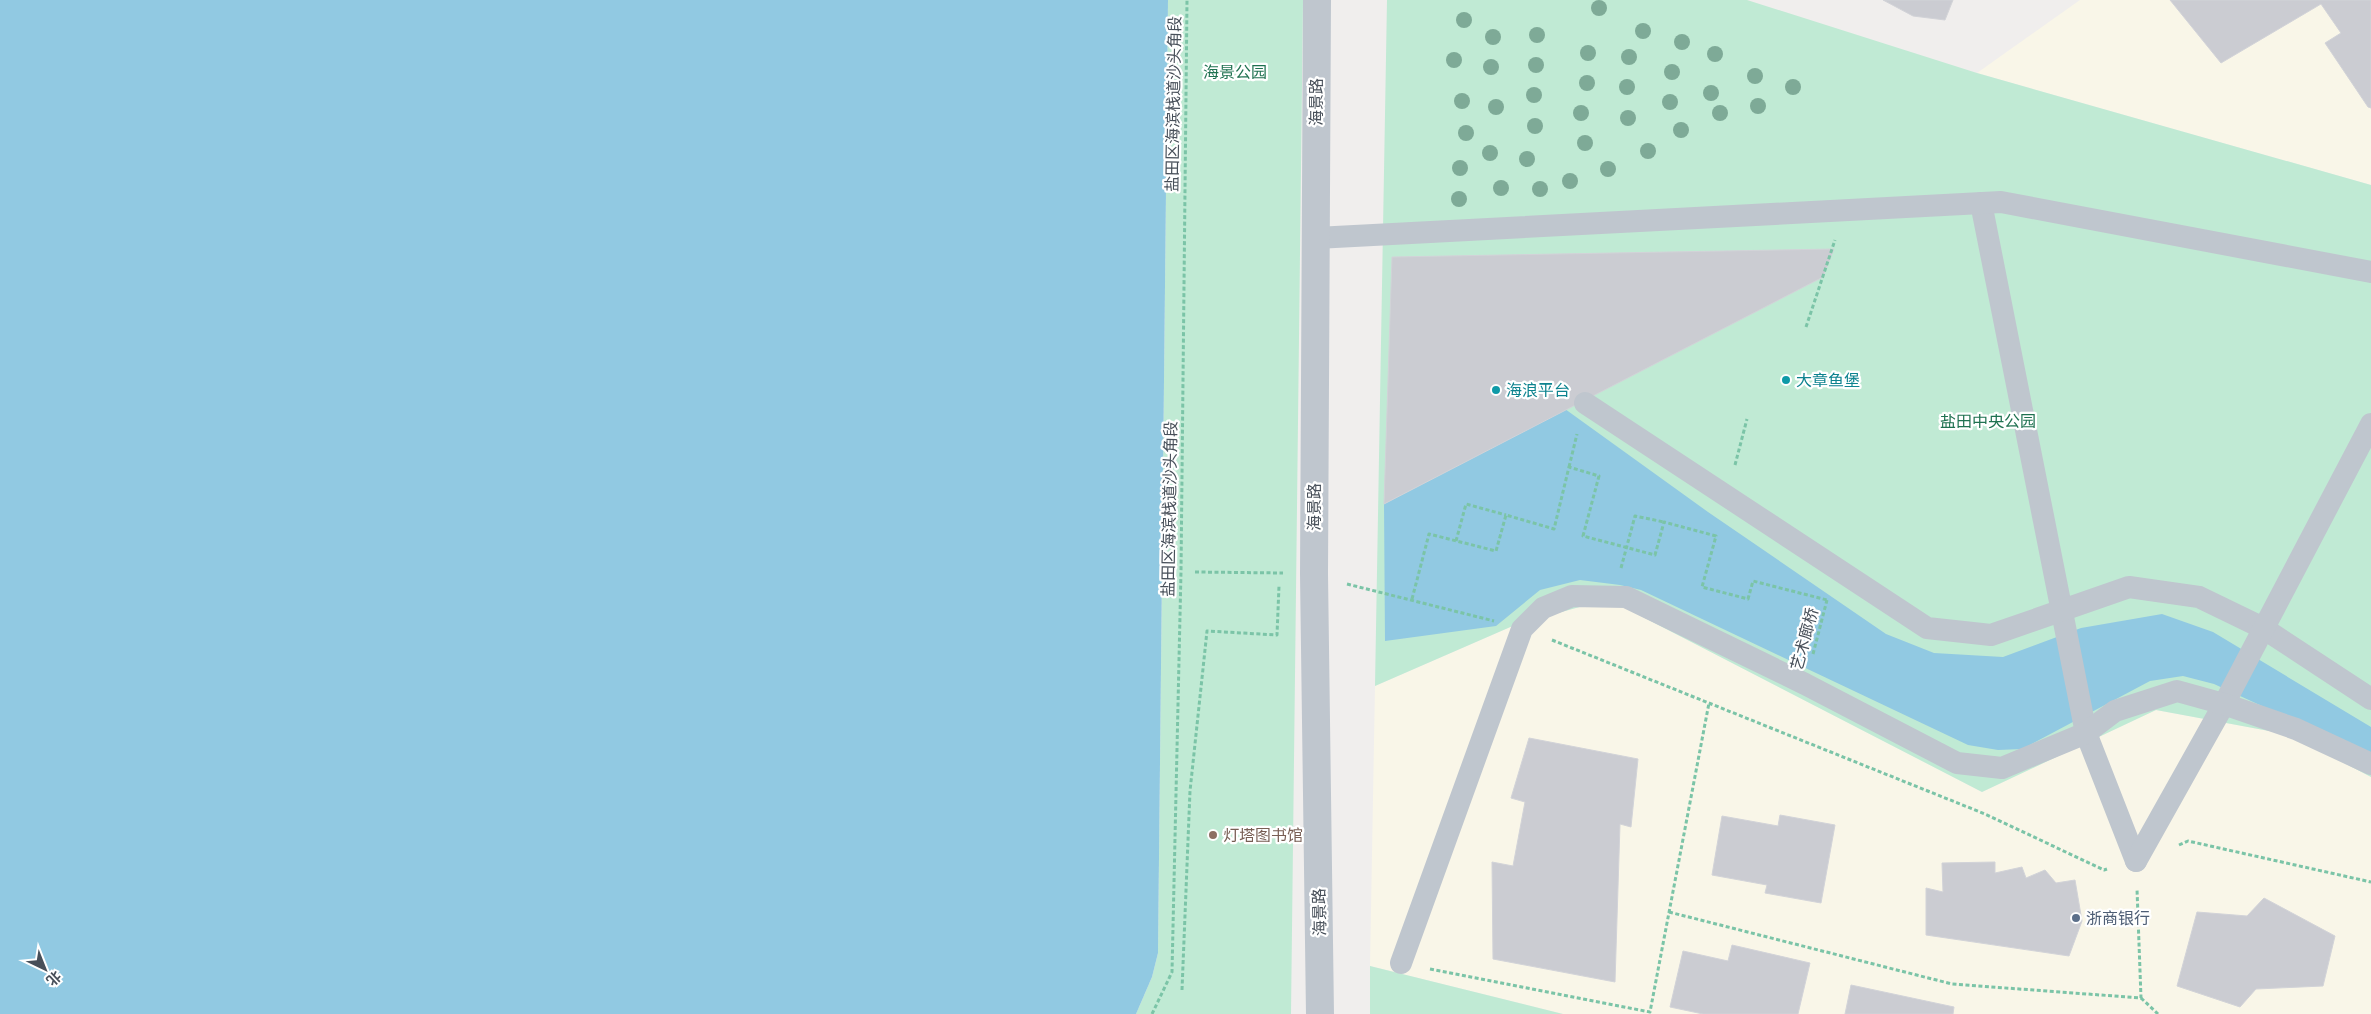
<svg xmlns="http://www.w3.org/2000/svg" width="2371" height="1014" font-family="'PT Sans','Noto Sans SC',sans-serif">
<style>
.commercial{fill:#f9f6e8}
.green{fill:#c0ead4}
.water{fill:#91c9e2}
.building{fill:#cbccd2;stroke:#d2d3d8}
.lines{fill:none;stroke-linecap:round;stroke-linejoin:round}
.path{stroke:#7bc4a7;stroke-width:3;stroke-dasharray:4 2.5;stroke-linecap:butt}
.pedestrian{stroke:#bfc6ce;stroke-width:22}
.minor{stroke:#bfc6ce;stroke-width:28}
.tree{fill:#7eaa97}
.culture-dot{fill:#0f9aa8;stroke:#fff;stroke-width:2}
.education-dot{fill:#8d6e63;stroke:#fff;stroke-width:2}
.service-dot{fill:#5c6f8a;stroke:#fff;stroke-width:2}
.labels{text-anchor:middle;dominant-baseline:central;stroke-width:4.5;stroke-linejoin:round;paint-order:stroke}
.park-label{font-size:16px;fill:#207251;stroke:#fff}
.street-label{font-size:16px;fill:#474f59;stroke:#fff}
.culture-label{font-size:16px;fill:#0d838f;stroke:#fff;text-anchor:start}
.education-label{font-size:16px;fill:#785e54;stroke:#fff;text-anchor:start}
.service-label{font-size:16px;fill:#4e5e75;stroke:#fff;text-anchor:start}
</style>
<rect width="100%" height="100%" fill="#f0eeed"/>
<g class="commercial">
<path d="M2080,0h291v185l-394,-112z"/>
<path d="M1608,599l374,193 174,-82 135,25 80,42v237h-808l-193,-48 5,-280 140,-61z"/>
</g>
<g class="green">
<path d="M1168,0h135l-12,1014h-155l16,-37 6,-24z"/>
<path d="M1387,0h360l230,73 394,112v592l-80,-42 -135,-25 -174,82 -374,-193 -93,26 -140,61z"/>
<path d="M1370,966l193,48h-193z"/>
</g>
<g class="water">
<path d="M0,0h1168l-10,953 -6,24 -16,37h-1136z"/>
<path d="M1565,409l143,103 178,122 48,19 69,4 78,-29 81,-14 51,18 158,95v29l-157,-72 -31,-8 -33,5 -128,68 -24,1 -30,-5 -327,-155 -21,-5 -40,-5 -40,10 -44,36 -111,15 -1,-137z"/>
</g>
<g class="building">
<path d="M1883,0h70l-8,20 -32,-4z"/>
<path d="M2170,0h201v108l-3,-1 -43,-64 16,-10 -20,-29 -100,59z"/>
<path d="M1834,249l-11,28 -439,227 8,-247z"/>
<path d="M1529,738l109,21 -7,68 -11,-3 -5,158 -122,-23 -1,-97 21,4 12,-64 -14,-4z"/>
<path d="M1780,815l55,10 -14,78 -56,-10 2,-8 -55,-10 10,-59 56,10z"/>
<path d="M1995,862v11l27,-6 4,11 19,-8 11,13 19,-3 7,41 -13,35 -143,-21v-47l17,4 -1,-29z"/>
<path d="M2264,898l71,38 -12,50 -67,3 -16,18 -63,-21 20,-74 50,4z"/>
<path d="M1732,945l78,18 -12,51h-95l-33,-7 13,-56 45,10z"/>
<path d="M1851,985l103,22 -1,7h-108z"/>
</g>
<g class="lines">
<g class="path">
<path d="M1806,327l29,-87"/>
<path d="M1735,465l12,-46"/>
<path d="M1569,467l8,-33"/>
<path d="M1456,541l10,-37 40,11"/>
<path d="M1621,568l14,-52 29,6"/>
<path d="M1195,572l88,1"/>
<path d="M1347,584l147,37"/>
<path d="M1412,599l17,-65 67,17 10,-36 48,14 15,-62 30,9 -16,60 72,19 9,-33 52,14 -14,51 46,12 5,-18 74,19"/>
<path d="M1552,640l433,174 119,56 3,-1"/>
<path d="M1813,654l14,-54"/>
<path d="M2179,845l9,-4 183,41"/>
<path d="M1669,912l283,72 189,14 -4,-109"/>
<path d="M1430,969l220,43 59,-309"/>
<path d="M1182,990l8,-199 17,-160 70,4 2,-49"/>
<path d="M2141,998l17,16"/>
<path d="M1152,1014l20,-42 9,-401 6,-571"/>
</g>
<g class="pedestrian">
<path d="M1981,203l105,530 50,128"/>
<path d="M1316,238l685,-36 370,70"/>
<path d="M1585,403l342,225 64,7 138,-48 70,10 64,31 108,71"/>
<path d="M2136,861l88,-157 147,-280"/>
<path d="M1401,963l121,-334 21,-21 29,-12 54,1 179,87 152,79 45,5 84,-35 29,-22 62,-20 47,13 72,25 75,35"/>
</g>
<path class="minor" d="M1317,0l-3,574 6,440"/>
</g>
<g class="tree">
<circle cx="1599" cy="8" r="8"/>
<circle cx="1464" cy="20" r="8"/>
<circle cx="1643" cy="31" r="8"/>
<circle cx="1537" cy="35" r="8"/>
<circle cx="1493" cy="37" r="8"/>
<circle cx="1682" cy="42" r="8"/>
<circle cx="1588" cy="53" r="8"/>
<circle cx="1715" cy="54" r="8"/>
<circle cx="1629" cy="57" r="8"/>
<circle cx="1454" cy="60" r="8"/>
<circle cx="1536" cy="65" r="8"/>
<circle cx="1491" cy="67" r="8"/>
<circle cx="1672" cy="72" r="8"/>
<circle cx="1755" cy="76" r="8"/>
<circle cx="1587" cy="83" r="8"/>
<circle cx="1627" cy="87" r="8"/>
<circle cx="1793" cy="87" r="8"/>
<circle cx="1711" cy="93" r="8"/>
<circle cx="1534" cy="95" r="8"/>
<circle cx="1462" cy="101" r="8"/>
<circle cx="1670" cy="102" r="8"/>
<circle cx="1758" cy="106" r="8"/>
<circle cx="1496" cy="107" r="8"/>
<circle cx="1581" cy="113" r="8"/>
<circle cx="1720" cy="113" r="8"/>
<circle cx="1628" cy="118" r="8"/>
<circle cx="1535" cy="126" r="8"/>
<circle cx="1681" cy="130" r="8"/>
<circle cx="1466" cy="133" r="8"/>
<circle cx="1585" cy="143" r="8"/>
<circle cx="1648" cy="151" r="8"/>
<circle cx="1490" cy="153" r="8"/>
<circle cx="1527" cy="159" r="8"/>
<circle cx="1460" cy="168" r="8"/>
<circle cx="1608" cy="169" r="8"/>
<circle cx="1570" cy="181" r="8"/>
<circle cx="1501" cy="188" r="8"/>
<circle cx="1540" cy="189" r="8"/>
<circle cx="1459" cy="199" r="8"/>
</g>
<g class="culture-dot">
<circle cx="1786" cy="380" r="5"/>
<circle cx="1496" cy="390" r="5"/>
</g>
<circle class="education-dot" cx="1213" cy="835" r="5"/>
<circle class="service-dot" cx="2076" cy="918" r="5"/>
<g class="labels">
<g class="park-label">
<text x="1235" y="72">海景公园</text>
<text x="1988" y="421">盐田中央公园</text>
</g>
<g class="street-label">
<text transform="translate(1316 102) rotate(-90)">海景路</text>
<text transform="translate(1173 104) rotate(-89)">盐田区海滨栈道沙头角段</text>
<text transform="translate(1314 507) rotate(-90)">海景路</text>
<text transform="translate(1169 509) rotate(-89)">盐田区海滨栈道沙头角段</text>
<text transform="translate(1804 639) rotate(-75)">艺术廊桥</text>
<text transform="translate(1319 912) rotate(-91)">海景路</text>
</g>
<g class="culture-label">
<text x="1796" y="380">大章鱼堡</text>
<text x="1506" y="390">海浪平台</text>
</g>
<g class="education-label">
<text x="1223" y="835">灯塔图书馆</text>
</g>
<g class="service-label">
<text x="2086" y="918">浙商银行</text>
</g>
</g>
<g transform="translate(45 969) rotate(137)" stroke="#ffffff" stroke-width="4" paint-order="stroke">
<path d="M0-4L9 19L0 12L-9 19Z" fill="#474f59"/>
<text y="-8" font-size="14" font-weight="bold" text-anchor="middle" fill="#474f59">北</text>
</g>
</svg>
